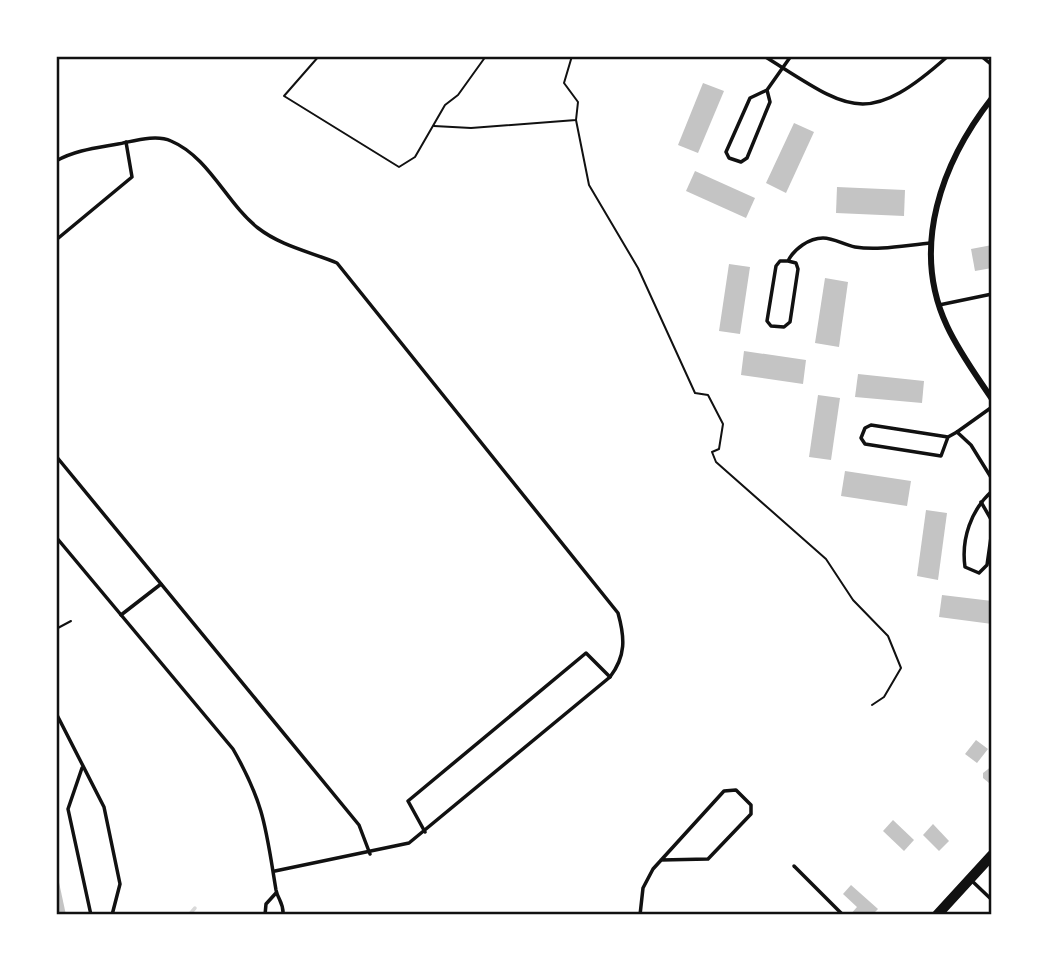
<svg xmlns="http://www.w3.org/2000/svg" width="1048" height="971" font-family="'Space Grotesk',sans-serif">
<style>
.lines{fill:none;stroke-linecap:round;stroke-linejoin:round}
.stream{stroke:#d9d9d9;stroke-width:3.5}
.building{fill:#c4c4c4}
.path{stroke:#111;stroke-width:2}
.service{stroke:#111;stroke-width:3.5}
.minor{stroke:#111;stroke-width:6}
.primary{stroke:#111;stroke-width:10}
.neatline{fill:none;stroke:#111;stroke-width:2.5}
</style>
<rect width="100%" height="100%" fill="#fff"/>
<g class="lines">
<path class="stream" d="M189,915l6,-7"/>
</g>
<g class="building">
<path d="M703,83l21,8 -26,62 -20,-8z"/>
<path d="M794,123l20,9 -28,61 -20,-10z"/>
<path d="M695,171l60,27 -9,20 -60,-27z"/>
<path d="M837,187l68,3 -1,26 -68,-3z"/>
<path d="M992,245v23l-17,3 -4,-22z"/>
<path d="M729,264l21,3 -10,67 -21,-3z"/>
<path d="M825,278l23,4 -9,65 -24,-4z"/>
<path d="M744,351l62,9 -3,24 -62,-9z"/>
<path d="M858,374l66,7 -2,22 -67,-6z"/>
<path d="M818,395l22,3 -9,62 -22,-3z"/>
<path d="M845,471l66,10 -4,25 -66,-10z"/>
<path d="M926,510l21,3 -9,67 -21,-4z"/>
<path d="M942,595l50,6v23l-53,-7z"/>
<path d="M976,740l12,9 -11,14 -12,-9z"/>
<path d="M992,766v13l-3,4 -6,-5v-5z"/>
<path d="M893,820l21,20 -10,11 -21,-20z"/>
<path d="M933,824l16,17 -10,10 -16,-16z"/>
<path d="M56,873h1l9,42h-10z"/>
<path d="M851,885l27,24 -6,6h-22l7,-8 -14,-13z"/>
</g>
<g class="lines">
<g class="path">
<path d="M319,56l-35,40 115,71 16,-10 30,-52 13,-10 28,-39"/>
<path d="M576,120l13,65 49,83 57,125 13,2 15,29 -4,25 -7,3 4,10 110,97 27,41 35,36 13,32 -17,29 -12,8"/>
<path d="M434,126l37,2 105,-8 2,-18 -14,-19 8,-27"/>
<path d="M56,629l15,-8"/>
</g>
<g class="service">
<path d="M764,56c85,53 101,74 184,0"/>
<path d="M981,56l11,9"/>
<path d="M767,90l3,12 -23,56 -6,4 -12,-4 -3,-6 24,-54 17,-8 24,-34"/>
<path d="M56,161c20,-11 40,-13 62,-17 16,-3 38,-10 53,-3 38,16 56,63 87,87 23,18 53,24 79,35l281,350c7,25 8,43 -8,64l-201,166 -134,28"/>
<path d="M56,240l76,-63 -6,-35"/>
<path d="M788,261l8,2 2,6 -8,53 -6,5 -13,-1 -4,-5 9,-55 4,-5h8c6,-12 21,-23 35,-23 11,0 21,7 32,9 24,4 52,-2 77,-4"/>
<path d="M939,305l53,-11"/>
<path d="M957,432l35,-25"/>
<path d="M948,437l-7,19 -76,-12 -4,-6 4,-10 6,-3 77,12 9,-5 14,13 21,34"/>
<path d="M56,456l303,369 11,29"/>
<path d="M992,491c-21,19 -31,48 -27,76l14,6 8,-8 5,-35"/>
<path d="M981,502l11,19"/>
<path d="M56,537l177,212c32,56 33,81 43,141 2,10 8,13 7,25"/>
<path d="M121,615l40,-31"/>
<path d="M56,713l48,94 16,77 -8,31"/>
<path d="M82,768l-14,41 23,106"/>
<path d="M425,832l-17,-31 178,-148 24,24"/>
<path d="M794,866l49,49"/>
<path d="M971,880l21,20"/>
<path d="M265,915l1,-11 10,-11"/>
<path d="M640,915l3,-27 10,-19 71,-78 12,-1 15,15v9l-43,45 -47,1"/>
</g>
<path class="minor" d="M992,98c-50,64 -82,149 -45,228 12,26 29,49 45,73"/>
<path class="primary" d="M937,915l55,-60"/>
</g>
<rect width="1048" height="971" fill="none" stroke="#ffffff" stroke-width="116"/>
<rect x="58" y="58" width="932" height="855" class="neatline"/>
</svg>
